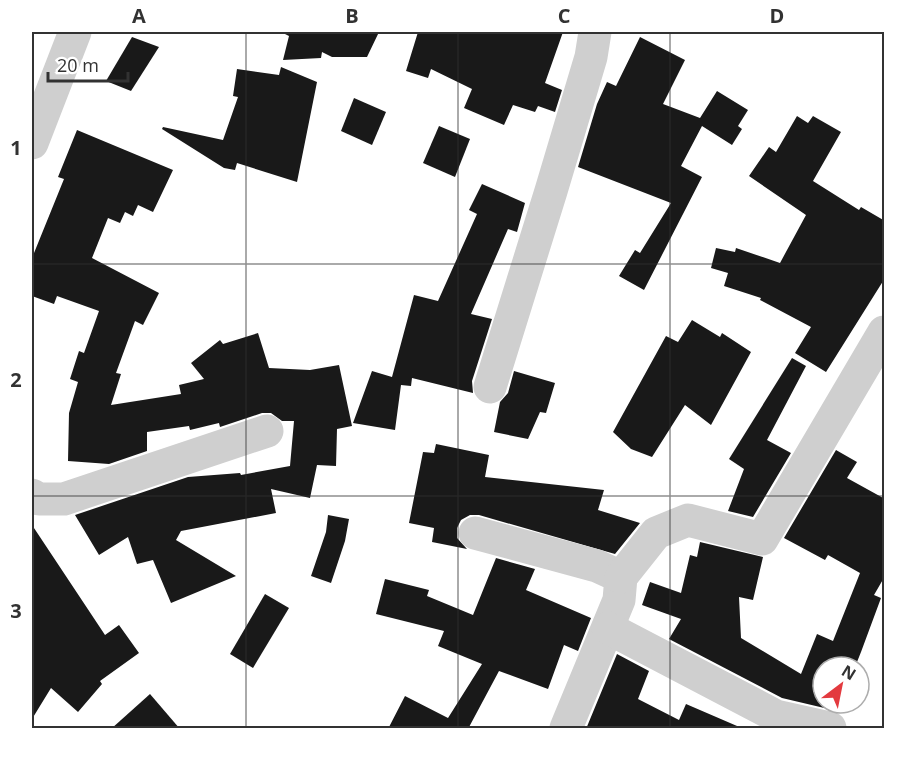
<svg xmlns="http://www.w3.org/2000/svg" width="916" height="760" viewBox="0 0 916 760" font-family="'Open Sans',sans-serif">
<rect width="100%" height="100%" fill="#fff"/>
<!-- building -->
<g fill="#191919">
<path d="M281,32h98l-12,25h-35l-10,-5 -1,6 -38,2 6,-24z"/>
<path d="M418,32h145l-18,51 17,7 -7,22 -17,-6 -3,6 -22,-7 -9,20 -40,-17 8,-19 -41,-20 -3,9 -22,-7z"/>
<path d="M132,37l27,10 -28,44 -25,-10z"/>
<path d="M640,37l45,23 -22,44 37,14 17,-27 31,19 -10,16 4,3 -10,16 -30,-19 -21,40 21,11 -58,113 -25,-14 16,-26 5,3 31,-50 -93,-36 19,-63 10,-22 9,4z"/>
<path d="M281,67l36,15 -20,100 -60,-19 -2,7 -11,-2 -62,-39 1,-2 60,13 15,-43 -5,-1 4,-27 42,6z"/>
<path d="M354,98l32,14 -14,33 -31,-14z"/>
<path d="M797,116l11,7 5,-7 28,16 -28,49 46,29 2,-3 24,14v57l-59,94 -31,-19 16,-26 -51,-27 1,-2 -37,-12 4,-13 -17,-5 5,-20 19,4 1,-4 44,15 26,-48 -57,-39 20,-29 7,5z"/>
<path d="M439,126l31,13 -15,38 -32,-14z"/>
<path d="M77,130l96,40 -20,42 -15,-7 -5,11 -8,-4 -5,11 -12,-5 -16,40 67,35 -16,32 -8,-4 -19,52 5,1 -10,31 70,-11 -2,-9 25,-6 -13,-16 29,-23 3,4 35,-11 11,35 41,2 29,-5 13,61 -15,3 -1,37 -19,-1 -7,33 -39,-9 5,24 -95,18 -5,9 60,36 -65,27 -18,-43 -16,4 -9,-27 -29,18 -24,-40 113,-38 52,-4 1,2 49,-9 4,-45h-12l-11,-8h-9l-42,14 -1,-4 -29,7 -1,-4 -42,6v19l-38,13 -41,-3 1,-48 9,-31 -8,-3 9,-28 5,2 15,-42 -42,-15 -3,8 -22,-8v-38l32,-79 -6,-2z"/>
<path d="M482,184l43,19 -8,29 -9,-3 -37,85 21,5 -20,62 1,12 -61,-15 -1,8 -10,-1 -6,45 -42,-7 19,-52 20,6 22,-82 24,6 39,-87 -8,-4z"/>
<path d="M692,320l28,17 2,-4 29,19 -40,73 -26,-20 -33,52 -21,-8 -18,-17 53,-96 12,6z"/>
<path d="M792,358l14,8 -39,74 24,13 -38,64 -25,-6 16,-42 -15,-10z"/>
<path d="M514,371l41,12 -9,30 -6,-1 -12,27 -34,-7 6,-30 8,-9z"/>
<path d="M436,444l53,11 -4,22 119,13 -6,20 42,13 -25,31 -136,-39h-9l-9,5 -4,8v10l10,11 -35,-7 2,-14 -25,-5 14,-71 11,1z"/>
<path d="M836,450l21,12 -10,16 38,21v77l-11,19 7,3 -20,54 -6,15h-32v36h17l-3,8 -55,-13 -113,-59 12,-20 -39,-14 8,-23 31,11 9,-38 7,2 3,-15 63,15 -10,43 -14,-3 2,41 60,36 16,-40 16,7 27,-68 -32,-18 -3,5 -41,-22z"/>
<path d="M328,515l21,4 -4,22 -14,42 -20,-7 15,-44z"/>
<path d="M32,525l73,110 14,-10 20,28 -39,28 2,3 -24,28 -27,-24 -19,31z"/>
<path d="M496,558l39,11 -9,21 65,28 -13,33 -14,-6 -16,44 -49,-18 -31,58h-80l17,-33 43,22 34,-54 -44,-18 6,-15 -68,-17 9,-35 44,11 -2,6 46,19z"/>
<path d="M265,594l24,14 -36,60 -23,-14z"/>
<path d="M617,654l32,17 -11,28 41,21 7,-16 58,25h-158z"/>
<path d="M150,694l30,35h-69z"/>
</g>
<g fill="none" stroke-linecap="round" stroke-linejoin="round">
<!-- minor -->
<g stroke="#cfcfcf" stroke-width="33">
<path d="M32,143l43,-111"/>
<path d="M490,387l61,-196 40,-134 4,-25"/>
<path d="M32,495l7,4h25l203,-68"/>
<path d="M475,533l122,33 24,11 -2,23 -53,128"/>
<path d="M621,577l35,-44 32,-13 74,19 122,-207"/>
<path d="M608,628l168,88 54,12"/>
</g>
</g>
<!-- grid -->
<path fill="none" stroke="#323232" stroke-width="1.5" stroke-opacity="0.55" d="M246,32v696M458,32v696M670,32v696M32,264h852M32,496h852"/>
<!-- border -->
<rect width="916" height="760" fill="none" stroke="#ffffff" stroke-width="66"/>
<!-- north arrow -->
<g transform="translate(841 685) rotate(32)"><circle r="28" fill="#ffffff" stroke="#adadad" stroke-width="1.5"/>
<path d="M0-4.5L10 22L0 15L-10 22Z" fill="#e33a3f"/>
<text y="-9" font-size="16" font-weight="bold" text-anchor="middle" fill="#323232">N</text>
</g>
<!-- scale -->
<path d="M48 72v9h80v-9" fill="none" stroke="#323232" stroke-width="3"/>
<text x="57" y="72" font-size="18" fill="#323232" stroke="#ffffff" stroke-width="4.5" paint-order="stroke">20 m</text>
<rect x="33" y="33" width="850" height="694" fill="none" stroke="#323232" stroke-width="2"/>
<g font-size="20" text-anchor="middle" font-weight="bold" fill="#323232">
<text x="139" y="23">A</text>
<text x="352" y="23">B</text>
<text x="564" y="23">C</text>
<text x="777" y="23">D</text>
<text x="16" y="155">1</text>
<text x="16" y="387">2</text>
<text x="16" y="618">3</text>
</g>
</svg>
